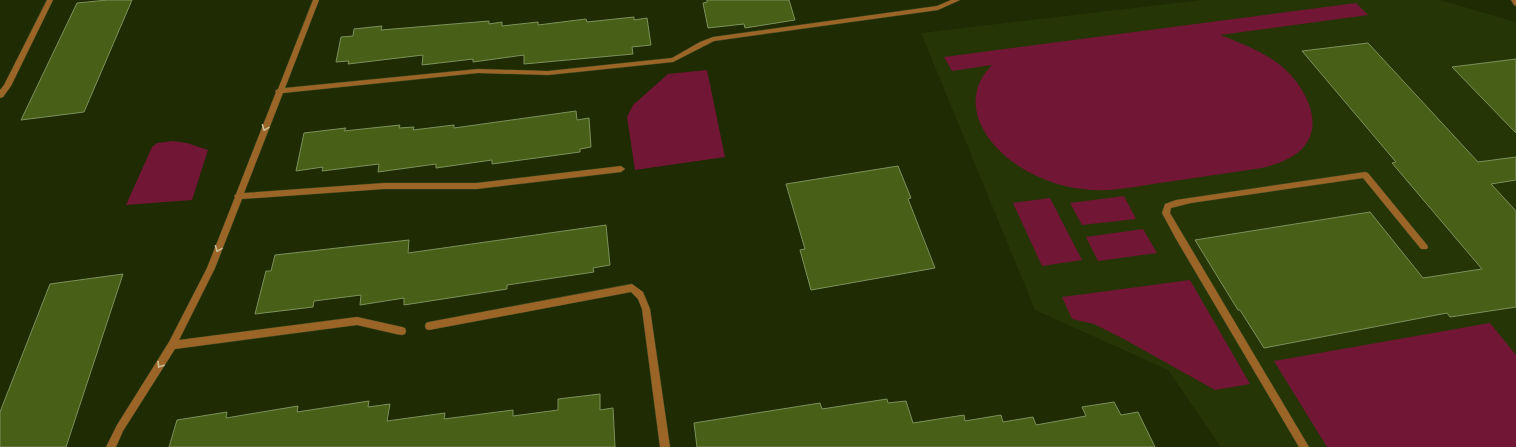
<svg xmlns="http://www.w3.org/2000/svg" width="1516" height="447" viewBox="0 0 1516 447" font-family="Mulish,sans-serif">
<rect width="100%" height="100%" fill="#1e2b03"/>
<!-- built -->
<path fill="#263506" d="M1202,0h238l76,22v425h-295l-53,-77 -133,-60 -114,-277z"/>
<!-- green -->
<g fill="#711635">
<path d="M1356,3l12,12 -148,20c21,8 42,16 60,30 25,20 50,64 16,89 -10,7 -22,11 -34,14 -34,5 -68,10 -102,15 -21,3 -44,8 -66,7 -42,-1 -94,-25 -113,-65 -10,-22 -6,-43 11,-60l-40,6 -8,-14z"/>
<path d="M707,70l18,87 -90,13 -8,-53 6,-12 35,-31z"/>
<path d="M173,141l14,2 21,7 -16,50 -66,5 26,-58 5,-4z"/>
<path d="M1124,196l12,23 -54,6 -12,-22z"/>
<path d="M1050,198l32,62 -40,6 -29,-63z"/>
<path d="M1143,229l14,24 -59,8 -12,-24z"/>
<path d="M1190,280l60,104 -35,6 -93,-52 -28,-14 -22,-5 -10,-22z"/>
<path d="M1490,323l26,32v92h-189l-53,-86z"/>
</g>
<!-- building -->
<g fill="#475f17" stroke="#7c915c">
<path d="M108,0h24l-48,112 -63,8 56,-117z"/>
<path d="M707,0h82l6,20 -50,8 -1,-4 -36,4 -5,-25 4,-1z"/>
<path d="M634,17v3l13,-2 4,27 -19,2 1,7 -109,10v-9l-51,7v-3l-51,6 1,-10 -75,9 1,-3 -13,1 5,-25 12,-1 1,-7 28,-3 -1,4 108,-9v3l13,-2v4l36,-4v3l48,-6 1,3z"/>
<path d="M1368,43l110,119 38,-5v23l-25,4 25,27v96l-66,10 -3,-4 -183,35 -24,-38h-2l-43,-70 175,-28 53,66 59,-9 -90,-106 4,-1 -94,-111z"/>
<path d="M1516,59v74l-64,-66z"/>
<path d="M576,111l1,9 12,-2 2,29 -11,2v3l-88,12v-4l-56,8v-4l-58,8 1,-8 -57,7 1,-4 -27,4 8,-38 42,-5 -2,3 56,-6 -1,3 15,-1 -1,3 41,-5v3z"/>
<path d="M898,166l13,32 -3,1 27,69 -124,22 -11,-40 5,-1 -19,-65z"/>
<path d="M606,225l4,40 -17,3 1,4 -87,13v4l-103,16v-7l-44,7 1,-10 -47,6 -1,6 -58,7 11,-43h5l4,-16 134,-15 -1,13z"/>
<path d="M123,274l-57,173h-66v-35l50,-128z"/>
<path d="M600,394v16l13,-2 2,39h-446l8,-27 50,-8 -1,6 72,-12 -1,6 72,-11 -1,6 22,-3 -3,17 58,-8 -1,6 69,-9v6l45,-6v-11z"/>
<path d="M887,399l1,4 18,-2 7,22 51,-8 1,6 36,-6 2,7 30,-5 3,8 50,-9 -4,-9 32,-5 7,13 17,-3 17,35h-458l-3,-24 126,-20 2,6z"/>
</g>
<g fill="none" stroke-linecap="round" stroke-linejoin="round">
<defs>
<path id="lane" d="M1365,172l3,1 59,72 1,2 -1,2h-6l-58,-71 -172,25 -20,5 -1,5 139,234h-10l-123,-208 -14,-26 3,-9 11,-4z"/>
<g id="street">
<path d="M47,0h6l-42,86 -8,11 -3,1v-8l4,-5z"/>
<path d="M313,0h6l-34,88 193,-19 70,2 124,-13 28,-16 13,-5 224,-31 14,-6h9l-22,10 -224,31 -41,21 -125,13 -70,-2 -195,20 -39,100 140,-10h93l144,-17 4,3 -4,3 -144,17h-93l-142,10 -27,69 -36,72 178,-23 45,10 3,1 1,3 -1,3 -3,1 -6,-1 -39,-9 -182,24 -52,82 -7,16h-10l11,-22 52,-83 38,-74 28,-71 -1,-1 2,-2 40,-102 -1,-1 3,-2z"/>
<path d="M1511,0h5v6l-2,-1z"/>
<path d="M632,284l11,8 7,17 20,138h-10l-18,-138 -4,-10 -7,-7 -202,38 -3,-1 -1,-3 1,-3 3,-1z"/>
</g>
</defs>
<!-- lane casing -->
<use href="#lane" stroke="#3a4720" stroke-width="1"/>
<!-- street casing -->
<use href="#street" stroke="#3a4720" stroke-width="1"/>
<!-- lane -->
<use href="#lane" fill="#9b6528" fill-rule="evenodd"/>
<!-- street -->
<use href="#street" fill="#9b6528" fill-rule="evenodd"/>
</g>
<!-- one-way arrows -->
<defs><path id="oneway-chevron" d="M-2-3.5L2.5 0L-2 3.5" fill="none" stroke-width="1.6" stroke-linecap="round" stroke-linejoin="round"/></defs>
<g stroke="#cbc098">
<use href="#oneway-chevron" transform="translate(265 128) rotate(111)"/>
<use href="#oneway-chevron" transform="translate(218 249) rotate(111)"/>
<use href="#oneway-chevron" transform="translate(160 365) rotate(122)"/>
</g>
</svg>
